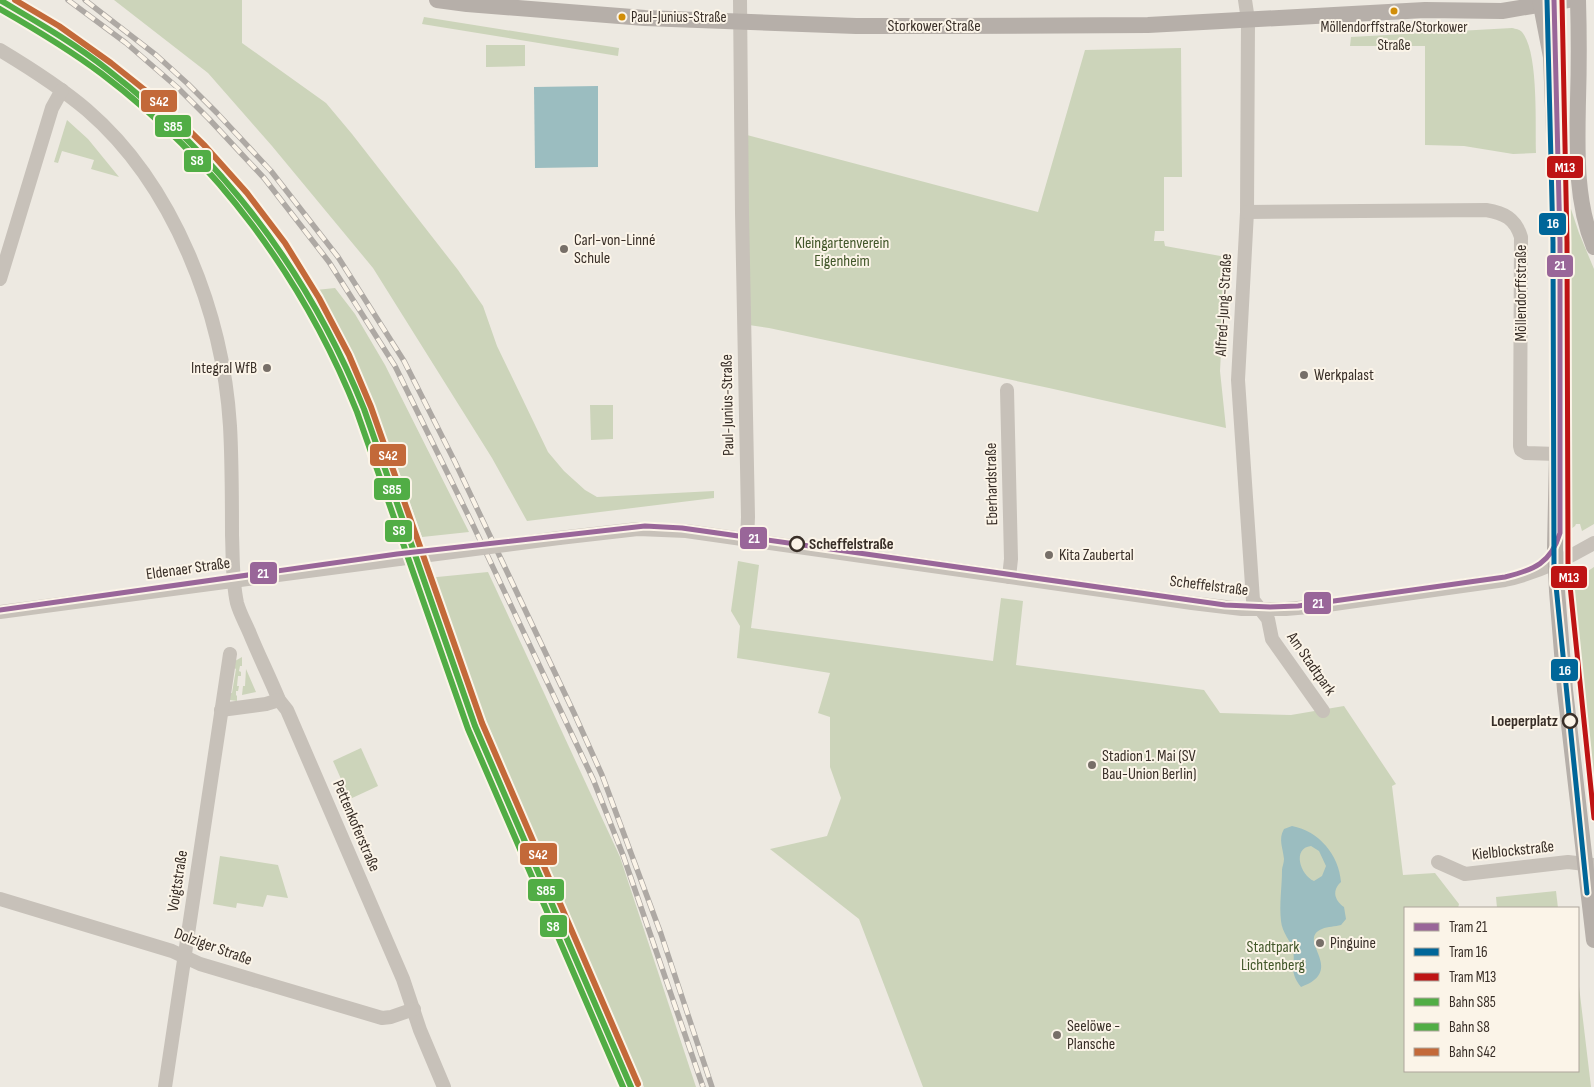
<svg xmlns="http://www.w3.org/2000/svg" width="1594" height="1087" viewBox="0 0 1594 1087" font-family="'Sofia Sans Condensed',sans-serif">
<rect width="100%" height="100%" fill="#ede9e1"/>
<!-- green -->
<g fill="#ccd4ba">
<path d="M114,0h128v43l84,60 26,31 106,136 25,36 14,40 51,106 16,19 21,19 12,7 117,-6v7l-187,23 -35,-63 -119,-190 -101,-122 -64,-73z"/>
<path d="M424,17l195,31 -1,8 -196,-32z"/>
<path d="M1512,28c4,1 7,1 10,4 17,20 13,94 14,121l-23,1 -49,-8 -39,-1v-99h-75l1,-9z"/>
<path d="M486,45h39v21l-39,1z"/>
<path d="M1181,48l1,129h-18v54h-9l-1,10h10l1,5 61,11 -6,114 6,57 -177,-40 -280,-60 -20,-3 -2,-190 291,77 47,-162z"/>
<path d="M67,120l21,19 31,38 -28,-8 3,-9 -32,-9 -4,12 -4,-1z"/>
<path d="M1571,209l8,24 15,36v255l-12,7 -2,-7h-4l-1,2 -11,8v-324z"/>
<path d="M335,288l20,26 30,51 84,167 -47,5 -32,-91 -39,-95 -35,-61z"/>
<path d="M590,405h23v34l-22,1z"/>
<path d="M738,561l21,4 -8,63 242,33 8,-63 22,3 -7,64 188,25 16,23 71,2 53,-9 52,78 -4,2 11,89 32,-2 24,31 -1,4h-53v163h173v-93l13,109h-668l-64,-168 -89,-70 57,-13 14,-38 -11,-31v-50l-12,-4 12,-40 -93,-15 3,-32 -9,-15z"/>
<path d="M1594,567v257l-15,-119 -10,-117 1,-5z"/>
<path d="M488,572l132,285 76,230h-52l-129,-297 -88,-212z"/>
<path d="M242,657v9h-2l-1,5 2,1v4h-3l-1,10h2l-1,5h-2v4l1,1v5l-7,-1v-7h2l4,-24 -2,-1 1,-7z"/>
<path d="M246,669l10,23 -14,3 1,-9h2z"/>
<path d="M361,748l17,38 -28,13 -17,-38z"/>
<path d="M220,856l58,9 10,33 -21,-3 -4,12 -26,-4 -1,5 -23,-4z"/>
<path d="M1556,891l2,17h-61l-1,-11z"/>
</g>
<!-- water -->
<g fill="#9bbdc0" fill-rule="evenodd">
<path d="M598,86v81l-63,1 -1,-81z"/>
<path d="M1292,826c27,5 47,29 49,56 -9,8 -7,18 3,25l2,12 -5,6c-6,2 -13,1 -19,4 -27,11 26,41 -21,58 -13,-17 -5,-21 -8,-37 -2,-9 -11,-17 -12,-29 -2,-17 1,-34 1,-51 0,-3 2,-7 2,-11 -1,-11 -6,-20 0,-30zM1311,846l8,5 7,15 -4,10 -8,5c-14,-6 -22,-33 -3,-35z"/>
</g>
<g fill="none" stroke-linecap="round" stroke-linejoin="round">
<!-- minor -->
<g stroke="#c7c1b9" stroke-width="14">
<path d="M740,0l2,213 6,304 -1,23"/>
<path d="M1245,0l3,20 -1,192 -9,168 15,220 15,19 4,20 51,72"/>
<path d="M0,50c30,18 60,37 87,60 87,75 136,203 143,316 2,36 2,73 2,109 1,23 0,45 5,68 3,11 9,21 13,31 9,22 20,44 29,66l8,10 116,269 17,51 24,57"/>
<path d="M1247,212l239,-2c18,3 29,8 35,27l-1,209 1,4 5,3 31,1"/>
<path d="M0,279l52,-171 10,-18"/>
<path d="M1007,390l4,169 -2,18"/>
<path d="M559,538l79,-9 48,2 506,72 50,6h44l34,-3 185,-26c32,-7 60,-20 89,-37"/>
<path d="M0,612l399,-53"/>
<path d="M221,710l45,-6 13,-4"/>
<path d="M1438,862l27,12 103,-12 26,3"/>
<path d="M0,899l172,52 28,13 182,54 9,-1 23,-8"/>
<path d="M165,1087l65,-433"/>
</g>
<!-- major -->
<g stroke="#b6afa9" stroke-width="16">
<path d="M437,0l30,4 178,14 211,8h87l205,-1 277,-15 77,1 66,-11"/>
<path d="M1540,0l11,57 6,153v244l-2,94 2,43 8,99 29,250"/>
<path d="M1578,0c1,33 1,66 0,100 -1,49 -3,101 16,147"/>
</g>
<defs>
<g id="rail">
<path d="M68,0l58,43 52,45 31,31 55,59 65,84 66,104 78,159 120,254 30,76 80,232"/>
<path d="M85,0l71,55 32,29 29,29 54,58 67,86 66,104 51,101 119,251 28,62 59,159 51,153"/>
</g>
</defs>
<!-- rail casing -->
<use href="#rail" stroke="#aea9a4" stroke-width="5.5"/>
<!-- rail -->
<use href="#rail" stroke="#fbf4e8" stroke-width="4" stroke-dasharray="11" stroke-linecap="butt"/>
<!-- minor-bridge -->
<path stroke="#c7c1b9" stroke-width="14" d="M399,559l160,-21"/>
<defs>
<path id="rail-1" d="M0,0c37,22 74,43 108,70 116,90 201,203 256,339l111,317 156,361"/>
<path id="rail-2" d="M0,9c35,20 70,41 102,65 115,87 202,205 255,338l111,317 155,358"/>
<path id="rail-3" d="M15,0l44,26 52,37 49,39 45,44 42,47 38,50 34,55 30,57 22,52 111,316 156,361"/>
</defs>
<!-- rail-1 casing -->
<use href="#rail-1" stroke="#fbf4e8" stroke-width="10"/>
<!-- rail-2 casing -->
<use href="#rail-2" stroke="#fbf4e8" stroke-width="10"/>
<!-- rail-3 casing -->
<use href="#rail-3" stroke="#fbf4e8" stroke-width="10"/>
<!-- rail-1 -->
<use href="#rail-1" stroke="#51ad45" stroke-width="6"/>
<!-- rail-2 -->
<use href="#rail-2" stroke="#51ad45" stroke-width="6"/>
<!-- rail-3 -->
<use href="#rail-3" stroke="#c36939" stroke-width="6"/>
<defs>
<path id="tram-1" d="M0,610l397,-56 248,-28 37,2 543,77 45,2 28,-1 207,-29c29,-7 46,-14 55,-44v-291l-6,-242"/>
<path id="tram-2" d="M1547,0l6,242 1,324 33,327"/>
<path id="tram-3" d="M1562,0l5,242 1,324 26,252"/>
</defs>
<!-- tram-1 casing -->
<use href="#tram-1" stroke="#fbf4e8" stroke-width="9"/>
<!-- tram-2 casing -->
<use href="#tram-2" stroke="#fbf4e8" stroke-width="9"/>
<!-- tram-3 casing -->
<use href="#tram-3" stroke="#fbf4e8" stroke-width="9"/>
<!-- tram-1 -->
<use href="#tram-1" stroke="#969" stroke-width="5"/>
<!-- tram-2 -->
<use href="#tram-2" stroke="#069" stroke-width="5"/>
<!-- tram-3 -->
<use href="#tram-3" stroke="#be1414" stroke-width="5"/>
</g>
<!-- markers -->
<g fill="#d18e08" stroke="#fbf4e8" stroke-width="2">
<circle cx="1394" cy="11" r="4.5"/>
<circle cx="622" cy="17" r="4.5"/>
</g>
<g fill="#776f68" stroke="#fbf4e8" stroke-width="2">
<circle cx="564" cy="249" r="5"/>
<circle cx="267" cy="368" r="5"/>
<circle cx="1304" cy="375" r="5"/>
<circle cx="1049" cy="555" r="5"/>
<circle cx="1092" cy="765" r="5"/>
<circle cx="1320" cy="943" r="5"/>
<circle cx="1057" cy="1035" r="5"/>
</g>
<g fill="#fbf4e8" stroke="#382e27" stroke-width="2.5">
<circle cx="797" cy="544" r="7"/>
<circle cx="1570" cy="721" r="7"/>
</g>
<g text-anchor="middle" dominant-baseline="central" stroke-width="4" stroke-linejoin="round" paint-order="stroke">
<!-- bus labels -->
<g font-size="15" fill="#382e27" stroke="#fbf4e8" text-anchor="start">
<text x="631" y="17">Paul-Junius-Straße</text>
<text x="1394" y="27" text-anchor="middle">Möllendorffstraße/Storkower<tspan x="1394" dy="18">Straße</tspan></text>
</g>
<!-- street labels -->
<g font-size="16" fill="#382e27" stroke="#fbf4e8">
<text x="934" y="26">Storkower Straße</text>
<text transform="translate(1521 293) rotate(-90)">Möllendorffstraße</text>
<text transform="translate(1224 305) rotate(-87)">Alfred-Jung-Straße</text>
<text transform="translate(728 405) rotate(-91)">Paul-Junius-Straße</text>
<text transform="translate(992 484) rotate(-91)">Eberhardstraße</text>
<text transform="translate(188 569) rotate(-8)">Eldenaer Straße</text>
<text transform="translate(1209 586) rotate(7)">Scheffelstraße</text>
<text transform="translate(1311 664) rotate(55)">Am Stadtpark</text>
<text transform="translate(356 826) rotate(67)">Pettenkoferstraße</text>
<text transform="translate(1513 851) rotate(-6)">Kielblockstraße</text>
<text transform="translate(178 881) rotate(-81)">Voigtstraße</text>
<text transform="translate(213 947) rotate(20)">Dolziger Straße</text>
</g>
<!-- poi labels -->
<g font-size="16" fill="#382e27" stroke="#fbf4e8" text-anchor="start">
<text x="574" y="240">Carl-von-Linné<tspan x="574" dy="18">Schule</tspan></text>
<text x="257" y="368" text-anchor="end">Integral WfB</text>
<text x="1314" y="375">Werkpalast</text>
<text x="1059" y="555">Kita Zaubertal</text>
<text x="1102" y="756">Stadion 1. Mai (SV<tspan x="1102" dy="18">Bau-Union Berlin)</tspan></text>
<text x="1330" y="943">Pinguine</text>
<text x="1067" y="1026">Seelöwe -<tspan x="1067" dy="18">Plansche</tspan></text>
</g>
<!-- park labels -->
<g font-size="16" fill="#42572a" stroke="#fbf4e8">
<text x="842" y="243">Kleingartenverein<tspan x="842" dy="18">Eigenheim</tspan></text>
<text x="1273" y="947">Stadtpark<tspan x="1273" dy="18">Lichtenberg</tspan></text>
</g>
<!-- stop labels -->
<g font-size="16" font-weight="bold" fill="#382e27" stroke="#fbf4e8" text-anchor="start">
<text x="809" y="544">Scheffelstraße</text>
<text x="1558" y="721" text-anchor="end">Loeperplatz</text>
</g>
</g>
<g stroke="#fbf4e8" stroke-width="2">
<rect x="140" y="89" width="38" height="24" rx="5" fill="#c36939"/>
<rect x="154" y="114" width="38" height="24" rx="5" fill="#51ad45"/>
<rect x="183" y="149" width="29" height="24" rx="5" fill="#51ad45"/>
<rect x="1546" y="155" width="38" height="24" rx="5" fill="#be1414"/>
<rect x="1538" y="212" width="29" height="24" rx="5" fill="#069"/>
<rect x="1546" y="254" width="28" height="24" rx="5" fill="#969"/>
<rect x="369" y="443" width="38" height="24" rx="5" fill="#c36939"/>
<rect x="373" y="477" width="38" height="24" rx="5" fill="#51ad45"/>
<rect x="384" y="519" width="29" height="24" rx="5" fill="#51ad45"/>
<rect x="739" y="526" width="29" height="24" rx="5" fill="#969"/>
<rect x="249" y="561" width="29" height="24" rx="5" fill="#969"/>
<rect x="1550" y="565" width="38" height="24" rx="5" fill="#be1414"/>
<rect x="1303" y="591" width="29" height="24" rx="5" fill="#969"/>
<rect x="1550" y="658" width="29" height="24" rx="5" fill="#069"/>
<rect x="519" y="842" width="39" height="24" rx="5" fill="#c36939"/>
<rect x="527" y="878" width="38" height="24" rx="5" fill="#51ad45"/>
<rect x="539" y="914" width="29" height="24" rx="5" fill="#51ad45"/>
</g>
<g font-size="14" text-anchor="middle" font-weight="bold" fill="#fff">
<text x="159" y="106">S42</text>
<text x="173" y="131">S85</text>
<text x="197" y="165">S8</text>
<text x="1565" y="172">M13</text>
<text x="1553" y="228">16</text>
<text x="1560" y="270">21</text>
<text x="388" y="460">S42</text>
<text x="392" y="494">S85</text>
<text x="399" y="535">S8</text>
<text x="754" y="543">21</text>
<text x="263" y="578">21</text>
<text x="1569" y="582">M13</text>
<text x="1318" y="608">21</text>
<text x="1565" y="675">16</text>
<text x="538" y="859">S42</text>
<text x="546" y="895">S85</text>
<text x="553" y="931">S8</text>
</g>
<!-- legend -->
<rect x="1404" y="907" width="175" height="165" fill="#fbf4e8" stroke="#ada59b"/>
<rect x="1414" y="923" width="25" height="8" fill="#996699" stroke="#ada59b"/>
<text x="1449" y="932" font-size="15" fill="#382e27">Tram 21</text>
<rect x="1414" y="948" width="25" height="8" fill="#006699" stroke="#ada59b"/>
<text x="1449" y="957" font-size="15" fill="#382e27">Tram 16</text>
<rect x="1414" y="973" width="25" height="8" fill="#be1414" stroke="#ada59b"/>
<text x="1449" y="982" font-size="15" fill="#382e27">Tram M13</text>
<rect x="1414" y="998" width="25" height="8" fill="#51ad45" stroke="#ada59b"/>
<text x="1449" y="1007" font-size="15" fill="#382e27">Bahn S85</text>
<rect x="1414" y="1023" width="25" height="8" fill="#51ad45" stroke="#ada59b"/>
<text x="1449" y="1032" font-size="15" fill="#382e27">Bahn S8</text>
<rect x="1414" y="1048" width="25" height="8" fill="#c36939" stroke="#ada59b"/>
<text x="1449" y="1057" font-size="15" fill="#382e27">Bahn S42</text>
</svg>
